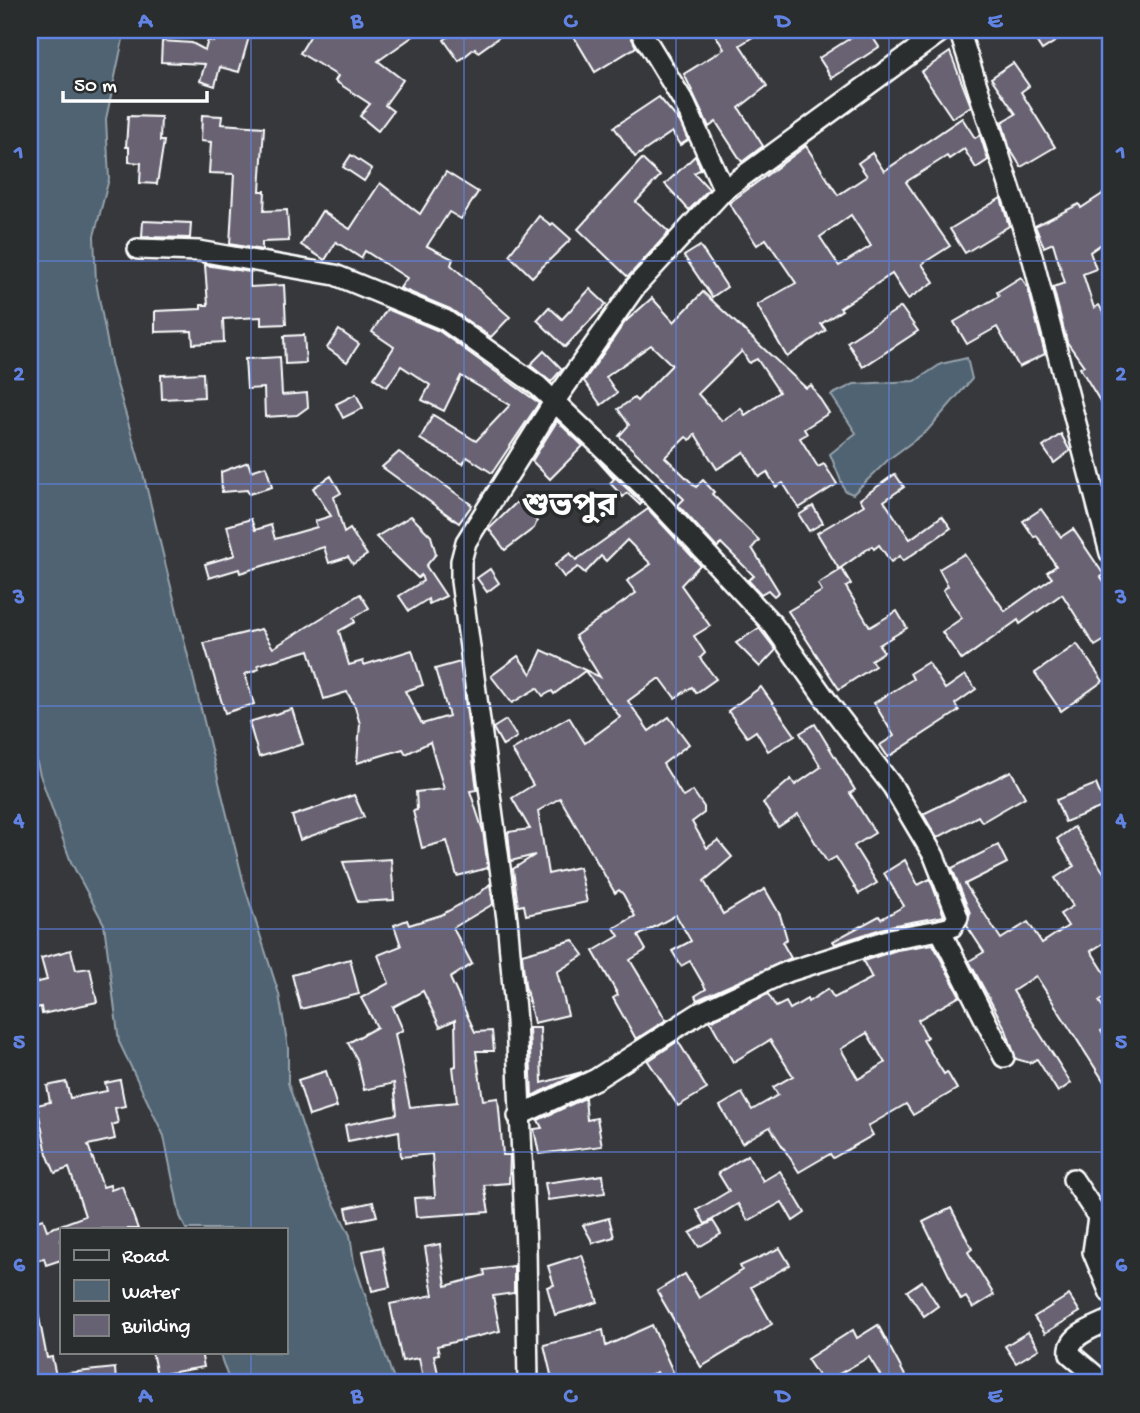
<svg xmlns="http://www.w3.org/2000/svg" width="1140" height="1413" viewBox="0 0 1140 1413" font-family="'Gochi Hand','Noto Sans Bengali',sans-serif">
<rect width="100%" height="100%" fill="#36383c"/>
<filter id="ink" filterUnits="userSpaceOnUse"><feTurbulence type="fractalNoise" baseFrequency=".0143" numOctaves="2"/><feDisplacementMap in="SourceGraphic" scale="14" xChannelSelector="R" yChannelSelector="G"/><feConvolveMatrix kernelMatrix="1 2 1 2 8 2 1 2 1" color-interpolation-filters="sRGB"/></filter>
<g filter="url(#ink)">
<!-- water -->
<g fill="#506473" stroke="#96a2ab" stroke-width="2">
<path d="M30,30h95l-19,89 3,60 -15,57 2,46 16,85 32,110 101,411 34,106 9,54v35l30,89 32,63 4,27 41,121h-165l-11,-31h66v-123h-99l-6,-13 -16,-80 -45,-94 -15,-118 -33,-62 -31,-87 -10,-40z"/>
<path d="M967,358l5,21 -45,52 -38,28 -36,35 -8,-3 -15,-37 26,-21 -25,-38 23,-11 61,-3 26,-17z"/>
</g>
<!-- building -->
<g fill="#676273" stroke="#fff" stroke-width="2" fill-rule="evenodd">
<path d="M217,30h34l-12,42 -19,-5 -5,19 -15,-5 5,-17 -44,-2 1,-21 30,2 13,7 3,-10 6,2z"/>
<path d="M314,30h108l-44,31 25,19 -18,25 8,6 -15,20 -18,-15 10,-12 -35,-23 3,-5 -38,-23z"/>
<path d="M457,30h52l-31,22 -3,-4 -16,13 -15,-21z"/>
<path d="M581,30h47l8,17 -41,25 -22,-37z"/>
<path d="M712,30h52l-24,15 27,41 -28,22 24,38 -21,16 -26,-40 -7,5 -25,-53 40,-25z"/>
<path d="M863,30h5l11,17 -47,31 -13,-20z"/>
<path d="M1029,30h44l-31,20z"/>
<path d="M950,52l21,54 -19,12 -31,-46z"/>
<path d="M1013,63l16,23 -8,6 34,55 -34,20 -11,-18 -8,-27 14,-8 -25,-36z"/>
<path d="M659,97l21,25 8,18 -8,5 -8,-13 -37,25 -21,-30z"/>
<path d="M202,115l20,1 -1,8 43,3 -4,64h5l-1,20 23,-1 2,31 -27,1v8l-32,-6 4,-70 -25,-1 2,-31 -10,-1z"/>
<path d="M128,116l33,1 -1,24h4l-7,43 -17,-1 1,-20 -12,-1v-15h-3z"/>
<path d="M962,118l13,20 5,-3 8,25 -12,8 -12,-19 -15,10 -2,-3 -41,26 44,64 -28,18 12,18 -26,17 -16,-25 -52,34 2,2 -21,14 5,6 -39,27 -30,-52 39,-22 -30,-44 -9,6 -28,-42 77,-57 32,49 29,-19 -9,-13 14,-10 12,18zM851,215l20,31 -32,20 -19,-29z"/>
<path d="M351,155l21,14 -8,12 -21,-14z"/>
<path d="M695,156l6,13 -7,4 15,16 -20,21 -24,-26z"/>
<path d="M642,159l18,17 -24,26 33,30 -41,45 -50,-48z"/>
<path d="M446,172l32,20 -17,27 -12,-7 -22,34 26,13 -2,6 59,52 -19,20 -41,-28 -50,-21 7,-10 -42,-27 -4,7 -25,-16 -11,18 -24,-15 21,-34 28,18 30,-46 40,31z"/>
<path d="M1110,189v49l-20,14 6,17 -13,5 11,34 5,-3 11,18v71l-10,7 -20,-33 4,-2 -17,-24 -14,-55 12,-4 -12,-40 -9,4 -9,-21 44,-22 2,4z"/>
<path d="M1001,198l8,28 -44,27 -15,-24z"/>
<path d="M539,216l12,9 2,-2 18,16 -39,38 -23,-22z"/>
<path d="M143,221l48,2 -1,15 -48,-1z"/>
<path d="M700,246l27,41 -15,10 -28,-41z"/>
<path d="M205,265l45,7v15l34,-2 2,39 -25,1v-8l-38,2 1,23 -31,2 -1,-13 -37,1v-21l46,-2v-4h7z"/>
<path d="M1021,277l7,11 17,66 -26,13 -22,-40 -30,17 -13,-22 45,-26 -2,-4z"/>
<path d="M590,289l16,15 -41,43 -28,-27 12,-13 13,12z"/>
<path d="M703,292l103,96 5,-3 18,28 -25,16 3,5 -7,4 18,29 6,-3 13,20 -38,24 -16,-25 -7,4 -9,-15 -8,5 -15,-25 -27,17 -22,-35 -5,6 -4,-3 -21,20 31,30 7,-7 11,12 -2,2 47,46 -7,8 27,44 -5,4 -6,-6 -7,4 -13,-14 6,-4 -33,-33 -4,5 -39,-43 6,-6 -65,-63 10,-11 -11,-16 16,-11 3,3 35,-36 -21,-20 -45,32 11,16 -16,12 -17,-24 41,-59 27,-24 22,24zM742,351l7,12 8,-4 22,33 -34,23 -4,-7 -19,13 -24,-27z"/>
<path d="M901,307l17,24 -55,36 -16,-25z"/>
<path d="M387,309l52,22 100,72 -47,70 -25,-16 -4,7 -43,-25 13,-24 43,26 34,-36 -49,-29 -17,35 -22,-11 8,-15 -29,-19 -14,21 -13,-9 20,-31 -22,-15z"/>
<path d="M339,330l20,14 -12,18 -20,-14z"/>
<path d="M304,335l2,28 -21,1 -1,-28z"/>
<path d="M544,351l18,18 -11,13 -21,-17z"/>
<path d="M280,357l2,38 25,-2 1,14 -11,8 -32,2 -1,-29 -17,1 -2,-30z"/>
<path d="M203,373l1,24 -42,2 -1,-24z"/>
<path d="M356,394l7,14 -20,10 -7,-14z"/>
<path d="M557,421l26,25 -33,33 -18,-18z"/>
<path d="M1061,434l9,17 -16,12 -11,-16z"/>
<path d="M399,452l73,53 -13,18 -77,-56z"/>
<path d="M596,459l41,39 5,5 -2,2 -13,-12 -4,4 -13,-14 4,-4z"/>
<path d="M248,462l3,9 15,-5 6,21 -23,7 -2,-4 -25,2 -1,-20z"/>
<path d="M895,474l9,13 -20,14 26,38 32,-23 9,12 -48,33 -3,-5 -9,6 -12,-17 -5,4 -2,-3 -33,23 -22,-36 47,-28 -4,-6z"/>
<path d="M331,476l10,17 -7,4 10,36 6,-4 17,26 -14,9 -5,-7 -19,6 -5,-16 -84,26 -1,-4 -30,9 -4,-14 30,-9 -8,-29 24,-7 4,11 16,-5 4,14 42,-12 -2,-6 16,-5 -18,-28z"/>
<path d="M517,502l20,19 -3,7 -29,22 -16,-21z"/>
<path d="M813,506l10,17 -14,8 -10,-16z"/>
<path d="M648,509l52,56 -19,20 29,41 -16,10 11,17 -5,5 16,21 -20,14 -4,-6 -17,11 -14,-19h-3l-30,22 21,30 20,-14 20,27 -26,20 20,33 10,-6 11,16v6l-12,9 15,26 11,-8 14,17 -28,24 19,33 42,-25 15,26 7,24 -5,3 9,16 -94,42 -2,-4 11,-7 -16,-28 -9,5 -9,-15 19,-10 -15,-26 -38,21 8,14 -16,10 36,60 -30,19 -23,-41 5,-3 -25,-44 26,-15 -5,-8 21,-12 -12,-22 -4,-4 -4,3 -55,-95 -22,13 10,63 31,-7 8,35 -61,13 -2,-10 -6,1 -5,-37 22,-14 -24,6 -3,-29 22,-3 -18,-31 21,-13 -21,-35 57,-33 16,26 35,-26 -35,-46 -31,23 -2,-3 -9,5 -6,-8 -25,15 -21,-27 27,-20 13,18 11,-24 58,27 -25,-41 61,-43 -9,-12 24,-17 -24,-24 -21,21 -5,-5 -16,17 -7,-6 -14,10 -9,-12 15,-12 6,7z"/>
<path d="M1041,509l20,28 12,-8 31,46 -3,2 9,13v47l-15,9 -33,-52 -42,30 -2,-4 -56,40 -20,-28 20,-14 -19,-28 5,-4 -9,-17 25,-15 41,57 47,-33 -5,-6 9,-6 -19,-30 -3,1 -11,-16z"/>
<path d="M411,516l20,20 5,18 -10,12 20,30 -17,8 -1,-5 -19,12 -10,-15 24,-15 -2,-6 -3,3 -42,-41z"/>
<path d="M490,569l9,14 -12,9 -10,-14z"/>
<path d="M842,569l9,15 -5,3 24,40 27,-16 10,17 -28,17 5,7 -13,8 4,6 -36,23 -51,-78 34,-20 -4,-7z"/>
<path d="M360,594l9,14 -16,10 2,4 -16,9 10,34 14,-4 1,4 48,-15 11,35 -18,6 17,33 27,-8 -14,-47 25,-7 17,128 -7,1 13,40 5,37 -31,8 -10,-35 -25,7 -9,-37 4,-1 -1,-18 28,-3 -14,-47 -24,12 -3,-5 -46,14 3,-39 -5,-17 -8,-15 -23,7 -15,-49 -51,15 1,4 -14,5 9,30 -29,9 -21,-70 57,-14 12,19z"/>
<path d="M759,628l17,22 -16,17 -24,-24z"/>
<path d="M1077,644l26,37 -42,30 -26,-38z"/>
<path d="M928,662l17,27 20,-14 11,14 -21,15 4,7 -71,46 -8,-12 14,-9 -20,-33 39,-24 -3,-6z"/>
<path d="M761,687l34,48 -27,16 -12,-20 -9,6 -19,-26z"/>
<path d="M292,709l11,35 -44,13 -10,-35z"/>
<path d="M506,720l11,17 -14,9 -10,-18z"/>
<path d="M815,724l40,66 -5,3 25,40 -21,13 23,37 -18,11 -23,-37 -9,5 -29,-48 -20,13 -15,-24 28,-24 4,6 26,-18 -21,-34z"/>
<path d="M1011,771l14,26 -43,25 -4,-6 -41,22 -14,-24z"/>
<path d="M1096,784l9,22 -40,16 -9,-22z"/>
<path d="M354,795l10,22 -64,23 -8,-24z"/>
<path d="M1074,827l36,55v57l-19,12 19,30v12l-11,8 11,17v7l-9,6 9,15v45l-74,-115 -23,15 58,92 -13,9 -21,-33 -7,4 -14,-4 -10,-29 -37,-69 15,-9 -17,-26 3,-13 -18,-45 46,-23 9,18 -42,21 36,55 27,-17 14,21 26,-17 -8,-12 13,-8 -18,-28 19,-12 -17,-27z"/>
<path d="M391,859l3,41 -36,2 -15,-40z"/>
<path d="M905,860l13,25 12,-6 14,37 -54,10 -55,18 -2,-3 46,-25 2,3 23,-13 -20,-33z"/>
<path d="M490,884l3,20 -40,24 19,36 -22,14 25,54 17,-1 2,20h-18l7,49 15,-2 5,57h7l-1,28 -25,2 5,27 -73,5 -2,-19 21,-1 -3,-43 -31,3 -2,-26 -51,10 -3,-16 52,-11 -3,-31 -30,7 -7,-31 -9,-16 29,-16 -16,-29 28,-15 -11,-28 23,-9 -7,-21 13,-5 2,5 32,-10 39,-22zM423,991l17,36 15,-7 1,46 -3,1 4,35 -47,5 -15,-73 8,-4 -10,-23z"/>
<path d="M573,940l11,15 -27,17 11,43 -34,8 -9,-38 -3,-31z"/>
<path d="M933,944l27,52 -42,24 9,17 -4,3 21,34 3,-2 10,17 -44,26 -7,-11 -38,22 5,9 -40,23 -3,-4 -31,18 -29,-45 -28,16 -22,-37 22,-13 10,17 26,-15 -5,-8 20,-11 -23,-36 -37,22 -23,-41 58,-27 8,13 10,-5 4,7 17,-10 1,3 20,-13 6,9 38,-20 -9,-17 34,-11zM867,1033l18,30 -27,16 -17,-30z"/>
<path d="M71,950l5,20 14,-2 7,34 -55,12 -1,-7 -11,2v-25l17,-4 -6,-22z"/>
<path d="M350,959l9,35 -58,15 -9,-34z"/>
<path d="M529,1028h11l2,55 40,-11 -50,24z"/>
<path d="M678,1041l29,48 -29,17 -30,-45z"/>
<path d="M326,1071l11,36 -28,9 -11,-36z"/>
<path d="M120,1080l5,26 -10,2 3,15 -6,2 3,14 -27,6 15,42 7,-2 1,5 11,-4 16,43h-77v31l-15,5 -2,-7 -14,5v-40l13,-4 4,11 38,-14 -16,-48 -14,5 -8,-19 -10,-49 13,-3 -3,-16 19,-4 4,16 37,-7 -2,-8z"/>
<path d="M585,1098l2,22 10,-2 5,28 -63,8 -5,-25 8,-1 -4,-8z"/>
<path d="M748,1155l15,26 17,-10 25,42 -12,8 -11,-19 -34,19 -10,-17 -33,20 -8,-14 32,-19 -11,-18z"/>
<path d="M603,1175l2,18 -57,7 -3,-17z"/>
<path d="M373,1202l4,14 -28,6 -3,-14z"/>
<path d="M951,1208l21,41 -4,3 26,43 -21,13 -7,-11 -5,3 -38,-78z"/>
<path d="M609,1218l5,19 -21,6 -10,-18z"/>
<path d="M713,1221l8,13 -22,13 -9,-14z"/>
<path d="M440,1244l6,42 39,-11 -1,-5 30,-4v27l-21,3 7,35 -63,15 2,8 -5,1 6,28h-16l-5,-25 -17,3 -12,-57 43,-9 -8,-48z"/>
<path d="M382,1247l8,40 -18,4 -9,-40z"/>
<path d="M780,1248l10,17 -39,22 21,37 -71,43 -44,-76 28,-17 14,24 43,-28 -2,-4z"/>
<path d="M582,1255l16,47 -43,13 -8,-28 7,-2 -6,-19z"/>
<path d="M922,1281l16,25 -14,10 -17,-25z"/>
<path d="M1069,1295l11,17 -35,21 -11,-16z"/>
<path d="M37,1307l10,51 5,-1 4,19 -26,5v-73z"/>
<path d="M652,1325l22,49 -13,6 -4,-8 -29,11h-75l-9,-38 59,-15 3,16z"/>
<path d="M878,1325l31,58h-24l-16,-26 -46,26 -16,-24 46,-29 4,8z"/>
<path d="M1028,1332l11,17 -23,14 -11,-17z"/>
<path d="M152,1352h49l3,15 -47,8z"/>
<path d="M115,1368l1,15h-48v-10z"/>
</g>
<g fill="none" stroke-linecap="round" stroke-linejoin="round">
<defs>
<g id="minor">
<path d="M640,30l45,74 39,86"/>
<path d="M959,30l73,226 78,297"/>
<path d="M138,249l61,2 136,24 110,45 93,66 108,103 127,136 56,79 64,83 41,69 24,61 -6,10 -12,3 64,127"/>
<path d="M518,1116l78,-37 105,-67 83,-39 110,-35 46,-8"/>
<path d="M1073,1179l25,38 -5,35 17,41"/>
<path d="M528,1383l-2,-136 -10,-226 -9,-102 -46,-338v-20l5,-19 88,-140 81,-115 89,-97 219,-160"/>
<path d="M1104,1383l-34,-29c-3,-19 26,-27 40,-34"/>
</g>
</defs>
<!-- minor casing -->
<use href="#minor" stroke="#fff" stroke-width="24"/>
<!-- minor -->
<use href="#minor" stroke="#2a2d2e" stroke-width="19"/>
</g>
</g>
<!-- grid -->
<path fill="none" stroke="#6183e4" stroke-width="2" stroke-opacity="0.55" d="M251,30v1199M464,30v1353M676,30v1353M889,30v1353M30,261h1080M30,484h1080M30,706h1080M30,929h1080M30,1152h1080M251,1352v31"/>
<g text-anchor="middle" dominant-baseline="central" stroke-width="7" stroke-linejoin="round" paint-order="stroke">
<!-- district labels -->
<g font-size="33" font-weight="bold" fill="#fff" stroke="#2a2d2e">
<text x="569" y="509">শুভপুর</text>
</g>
</g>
<!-- margin -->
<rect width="1140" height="1413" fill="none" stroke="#2a2d2e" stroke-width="77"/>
<!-- legend -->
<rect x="60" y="1228" width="228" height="126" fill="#2a2d2e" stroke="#7f8182" stroke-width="2"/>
<rect x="74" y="1250" width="35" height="10" fill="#2a2d2e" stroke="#7f8182" stroke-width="2"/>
<text x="122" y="1262" font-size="21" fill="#ffffff">Road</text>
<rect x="74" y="1280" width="35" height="21" fill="#506473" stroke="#7f8182" stroke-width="2"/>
<text x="122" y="1298" font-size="21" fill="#ffffff">Water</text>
<rect x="74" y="1315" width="35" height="21" fill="#676273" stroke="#7f8182" stroke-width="2"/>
<text x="122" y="1332" font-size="21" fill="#ffffff">Building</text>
<!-- scale -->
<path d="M63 91v10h144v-10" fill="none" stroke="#ffffff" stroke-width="3.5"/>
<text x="74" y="91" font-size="21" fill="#ffffff" stroke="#2a2d2e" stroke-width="5" paint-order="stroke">50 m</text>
<rect x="38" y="38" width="1064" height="1336" fill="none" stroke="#6183e4" stroke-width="2.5"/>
<g font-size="23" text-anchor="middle" font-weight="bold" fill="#6183e4">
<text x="145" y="27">A</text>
<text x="357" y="27">B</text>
<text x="570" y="27">C</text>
<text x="783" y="27">D</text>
<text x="995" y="27">E</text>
<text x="19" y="158">1</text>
<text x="1121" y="158">1</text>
<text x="19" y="380">2</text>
<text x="1121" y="380">2</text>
<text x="19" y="603">3</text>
<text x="1121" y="603">3</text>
<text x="19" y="826">4</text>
<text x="1121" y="826">4</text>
<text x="19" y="1048">5</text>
<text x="1121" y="1048">5</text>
<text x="19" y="1271">6</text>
<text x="1121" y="1271">6</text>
<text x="145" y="1402">A</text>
<text x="357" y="1402">B</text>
<text x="570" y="1402">C</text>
<text x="783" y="1402">D</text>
<text x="995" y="1402">E</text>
</g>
</svg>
